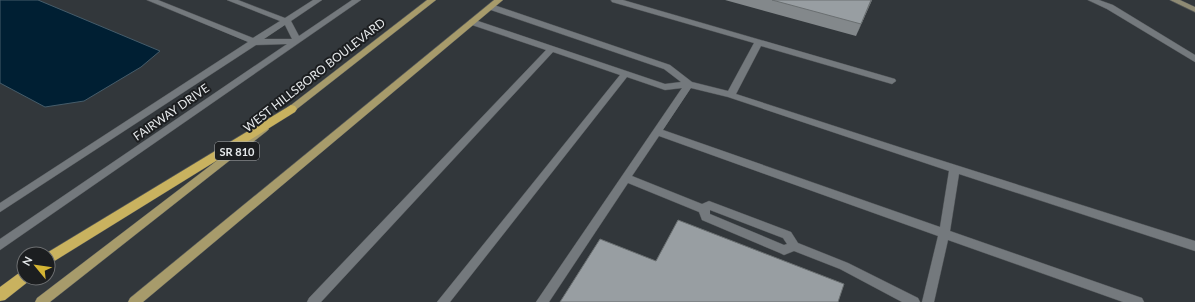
<svg xmlns="http://www.w3.org/2000/svg" width="1195" height="302" viewBox="0 0 1195 302" font-family="Lato,sans-serif">
<rect width="100%" height="100%" fill="#32373b"/>
<!-- water -->
<path fill="#001f33" stroke="#455c6a" d="M0,0h38l122,51 -19,16 -57,34 -39,6 -45,-24z"/>
<g fill="none" stroke-linecap="round" stroke-linejoin="round">
<defs>
<g id="lane">
<path d="M611,0h12l272,79 1,2 -4,3 -131,-38 -25,48 166,54 293,93v10l-236,-77 -9,57 192,67 2,4h-21l-175,-62 -14,62h-12l16,-66 -279,-100 -27,40 70,28 7,-3 82,31 7,11 50,20 70,35 2,4h-18l-62,-33 -46,-18 -10,4 -4,-2 -78,-33 -3,-8 -71,-29 -79,119h-13l146,-214 -17,2 -38,-13 -177,225h-13l183,-227 -67,-23 -232,250h-14l2,-4 237,-248 -77,-26v-4h6l190,64 16,-2 -17,-13 -176,-60v-4h6l176,60 22,17 36,9 26,-48 -142,-41zM691,88l37,9 221,74 -9,56 -277,-97zM710,210l73,28 4,6 -3,1 -74,-31z"/>
<path d="M1088,0h11l14,5 82,50v7l-88,-53z"/>
</g>
<path id="street" d="M147,0h11l95,38 27,-17 -53,-21h11l47,18 28,-18h9l-31,21 8,15 53,-36h9l-361,250v-11l287,-195 -31,1 -256,167v-9l248,-161zM285,25l7,14h-28z"/>
<path id="secondary" d="M1170,0h10l15,7v5z"/>
<g id="primary">
<path d="M427,0h9l-148,116h-6l-2,-2 2,-2z"/>
<path d="M494,0h9l-360,302h-15l2,-4z"/>
<path d="M264,126l3,1 2,2 -2,2 -217,171h-15l2,-4 224,-171z"/>
</g>
<g id="highway">
<path d="M291,105l4,1 2,3 -2,3 -247,153v-11h-3z"/>
<path d="M24,271v7h7l-2,3 -24,19 -5,1v-14l19,-14z"/>
</g>
</defs>
<!-- lane casing -->
<use href="#lane" stroke="#4f5356" stroke-width="1"/>
<!-- street casing -->
<use href="#street" stroke="#4f5356" stroke-width="1"/>
<!-- secondary casing -->
<use href="#secondary" stroke="#4f5356" stroke-width="1"/>
<!-- primary casing -->
<use href="#primary" stroke="#4f5356" stroke-width="1"/>
<!-- highway casing -->
<use href="#highway" stroke="#4f5356" stroke-width="1"/>
<!-- lane -->
<use href="#lane" fill="#74797d" fill-rule="evenodd"/>
<!-- street -->
<use href="#street" fill="#74797d" fill-rule="evenodd"/>
<!-- secondary -->
<use href="#secondary" fill="#8e8a74" fill-rule="evenodd"/>
<!-- primary -->
<use href="#primary" fill="#a79b6b" fill-rule="evenodd"/>
<!-- highway -->
<use href="#highway" fill="#c9b25f" fill-rule="evenodd"/>
</g>
<!-- wall -->
<path fill="#83888b" d="M725,0h147l-16,36z"/>
<!-- shaded-wall -->
<path fill="#6a6f71" d="M871,0h1l-16,36z"/>
<!-- building -->
<g fill="#989ea2" stroke="#6a6f71">
<path d="M772,0h99l-10,24z"/>
<path d="M678,220l166,64 -6,18h-278l40,-63 56,22z"/>
</g>
<g text-anchor="middle" dominant-baseline="central" stroke-width="4" stroke-linejoin="round" paint-order="stroke">
<!-- shield labels -->
<rect fill="#1c1e20" stroke="#a9acae" stroke-width="1" x="215" y="142" width="44" height="18" rx="3"/>
<g font-size="11" font-weight="bold" fill="#e6e9eb">
<text x="237" y="151">SR 810</text>
</g>
<!-- street labels -->
<g font-size="12" fill="#e6e9eb" stroke="#1c1e20">
<text transform="translate(314 75) rotate(-38)">WEST HILLSBORO BOULEVARD</text>
<text transform="translate(171 112) rotate(-35)">FAIRWAY DRIVE</text>
</g>
</g>
<!-- north arrow -->
<g transform="translate(36 266) rotate(299)"><circle r="19" fill="#1c1e20" stroke="#6d6f71"/>
<path d="M0-3L7 15L0 10L-7 15Z" fill="#d5b534"/>
<text y="-6" font-size="11" font-weight="bold" text-anchor="middle" fill="#e6e9eb">N</text>
</g>
</svg>
